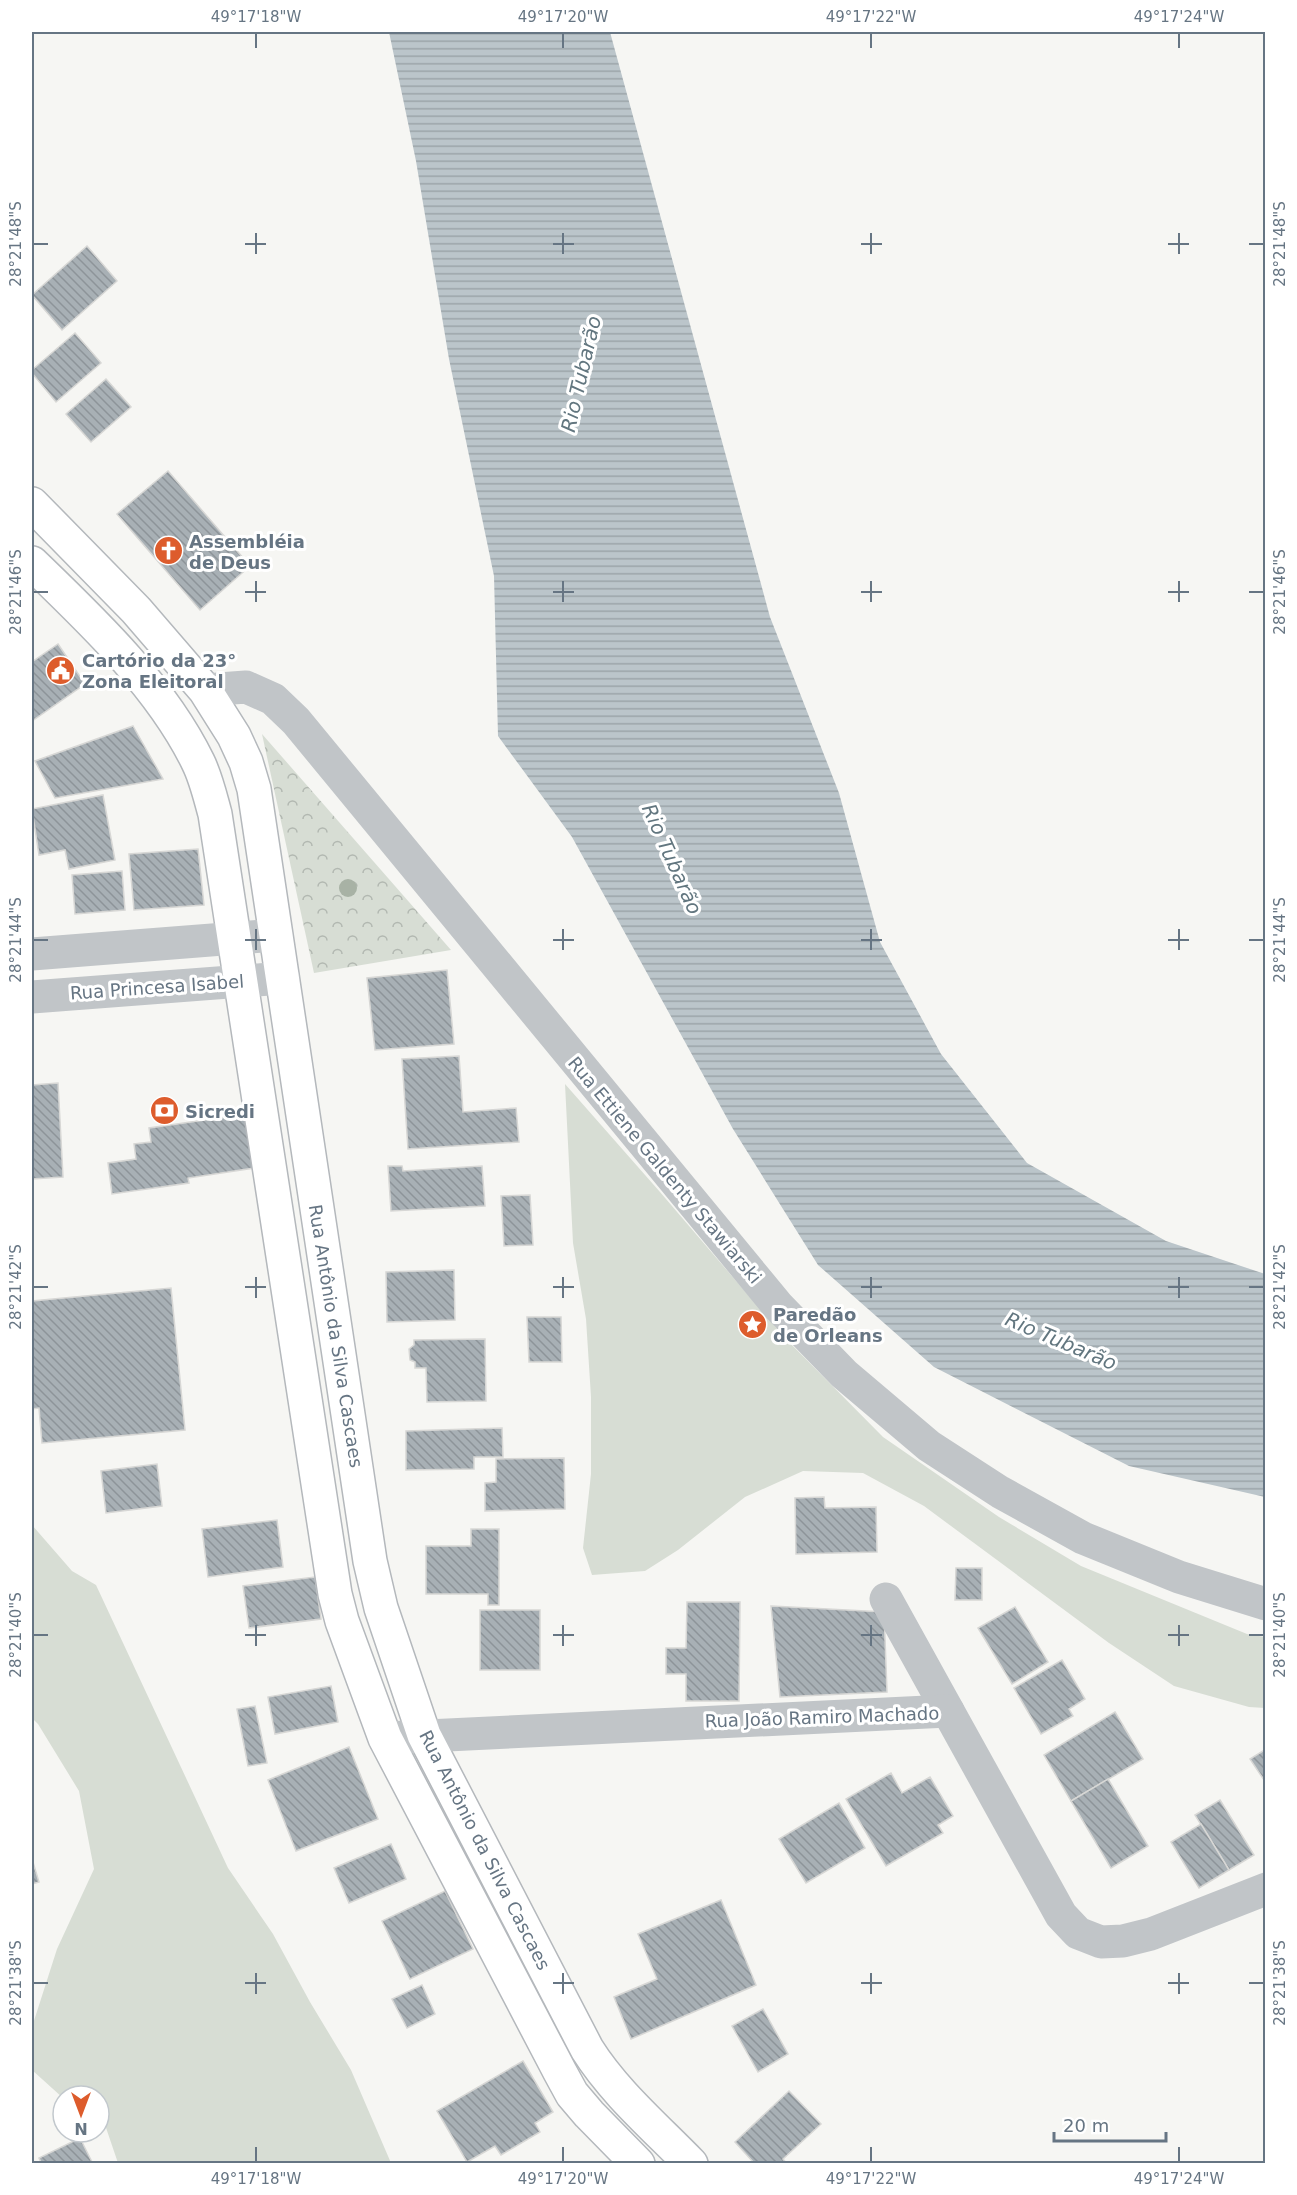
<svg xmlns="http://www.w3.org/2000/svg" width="1297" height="2195" viewBox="0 0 1297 2195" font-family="'DejaVu Sans',sans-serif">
<defs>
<pattern id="park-crowns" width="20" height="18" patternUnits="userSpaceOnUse" patternTransform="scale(1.5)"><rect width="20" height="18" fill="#d7ddd4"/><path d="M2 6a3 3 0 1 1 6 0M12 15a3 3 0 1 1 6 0" fill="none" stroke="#b2b8b1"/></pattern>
<pattern id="water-rules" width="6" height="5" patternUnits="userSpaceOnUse" patternTransform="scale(1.5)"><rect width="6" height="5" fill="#bbc5ca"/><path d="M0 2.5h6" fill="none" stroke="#9ca5a9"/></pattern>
<pattern id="building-back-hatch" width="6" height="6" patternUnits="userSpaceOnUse" patternTransform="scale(1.5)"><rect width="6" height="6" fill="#a8b0b5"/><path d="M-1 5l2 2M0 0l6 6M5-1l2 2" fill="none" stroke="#8d9499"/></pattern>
</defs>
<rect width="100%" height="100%" fill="#f6f6f3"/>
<!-- grass -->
<g fill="#d7ddd4">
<path d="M565,1084l95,108 124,145 99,100 116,80 82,49 166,68 18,3v71l-16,-1 -75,-21 -65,-43 -185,-137 -61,-33 -60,-2 -58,26 -67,53 -33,21 -53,4 -9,-27 8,-74v-77l-5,-78 -13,-76z"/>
<path d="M32,1525l40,46 24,14 132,283 45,66 37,68 41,68 40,93h-273l-16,-47 -3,-2v-18h-36v2l-31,-28v-43l25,-78 37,-80 -15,-78 -41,-67 -6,-6z"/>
</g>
<!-- park -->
<path fill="url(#park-crowns)" d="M262,734l189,216 -137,23z"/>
<!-- water -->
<path fill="url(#water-rules)" d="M389,32h221l160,585 69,176 41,149 61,112 86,109 139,78 99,33v223l-136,-31 -195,-99 -116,-102 -85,-136 -161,-292 -74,-101 -4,-160 -45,-217 -33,-198z"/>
<!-- building -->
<g fill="url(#building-back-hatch)" stroke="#d7d7d5" stroke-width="1.5">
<path d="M87,246l30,35 -55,49 -30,-35z"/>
<path d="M75,333l26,30 -45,39 -24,-29v-3z"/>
<path d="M106,379l25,28 -40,35 -25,-28z"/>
<path d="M168,471l82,95 -50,44 -83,-96z"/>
<path d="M58,644l27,40 -53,37v-59z"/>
<path d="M133,726l30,53 -108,19 -20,-37z"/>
<path d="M103,795l12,65 -46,9 -4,-19 -26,5 -7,-46z"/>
<path d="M198,849l6,56 -70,5 -5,-56z"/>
<path d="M122,871l3,39 -50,4 -3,-39z"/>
<path d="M447,970l7,74 -79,6 -8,-72z"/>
<path d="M459,1056l4,56 53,-4 3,34 -111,7 -6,-90z"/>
<path d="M58,1083l5,94 -31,2v-94z"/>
<path d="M247,1114l7,54 -66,10 1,5 -77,11 -4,-31 28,-4 -2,-15 17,-2 -2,-14z"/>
<path d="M388,1166h14l1,5 79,-5 3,40 -94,5z"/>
<path d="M530,1195l3,50 -29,1 -3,-50z"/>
<path d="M454,1270l1,50 -68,2 -1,-50z"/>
<path d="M171,1288l14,142 -143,13 -3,-35 -7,1v-108z"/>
<path d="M527,1317h34l1,45h-33z"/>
<path d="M485,1339l1,62 -59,1 -1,-34h-11v-6l-5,-2 -1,-11 5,-4v-5z"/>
<path d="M502,1428l1,29h-29v12l-68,1v-39z"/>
<path d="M564,1458l1,51 -80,2v-28l11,-1v-23z"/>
<path d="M157,1464l5,42 -56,7 -5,-42z"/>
<path d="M824,1497l1,11 51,-1 1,45 -81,2 -1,-56z"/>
<path d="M277,1520l6,47 -75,10 -6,-48z"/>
<path d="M471,1529h28v76h-11v-11h-62v-48h45z"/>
<path d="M956,1568h26v32h-27z"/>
<path d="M315,1577l6,42 -72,9 -6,-42z"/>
<path d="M687,1602h53l-1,99h-53v-27h-20v-26h20z"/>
<path d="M771,1606l113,6 3,80 -107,5z"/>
<path d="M1015,1607l33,55 -36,22 -34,-56z"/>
<rect x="480" y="1610" width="60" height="60"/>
<path d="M1062,1660l23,39 -16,10 4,7 -32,18 -27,-46z"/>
<path d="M331,1686l7,36 -63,12 -7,-37z"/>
<path d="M255,1706l12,57 -19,3 -11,-57z"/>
<path d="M1115,1712l28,47 -72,42 -27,-46z"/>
<path d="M349,1747l29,72 -82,32 -28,-71z"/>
<path d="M1266,1749v34l-16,-24z"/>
<path d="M891,1773l11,20 28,-16 23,39 -15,9 5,8 -57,33 -40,-67z"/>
<path d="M1108,1779l40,67 -37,22 -40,-67z"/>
<path d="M1220,1800l34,55 -25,15 -34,-55z"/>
<path d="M839,1803l26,45 -59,35 -27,-44z"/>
<path d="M1201,1824l28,46 -30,18 -28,-46z"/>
<path d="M391,1844l15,35 -57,24 -15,-35z"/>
<path d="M32,1859l7,23 -7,2z"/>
<path d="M445,1891l28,58 -63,30 -28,-58z"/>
<path d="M721,1900l35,85 -125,54 -17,-42 43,-18 -19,-45z"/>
<path d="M422,1985l13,29 -28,14 -15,-29z"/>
<path d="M763,2009l25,45 -30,18 -26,-46z"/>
<path d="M523,2061l30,51 -18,11 5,9 -39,23 -6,-9 -28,16 -30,-51z"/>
<path d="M789,2091l32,33 -38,35 4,5h-32l-20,-22z"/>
<path d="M80,2138l13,26h-51l-3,-6z"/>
</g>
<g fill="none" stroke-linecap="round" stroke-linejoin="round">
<defs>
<g id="major">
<path d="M32,504l104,106 69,80 29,46 12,26 8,27 116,772 11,47 43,127 163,314c27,43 68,78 104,115"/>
<path d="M32,563c60,58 129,123 166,199 8,16 12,34 17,52l120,780 7,27 43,117 175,334 12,22 17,20 49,50"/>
</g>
</defs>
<!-- major casing -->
<use href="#major" stroke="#b4b8bc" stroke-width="36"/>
<!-- minor -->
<g stroke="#c1c5c8" stroke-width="33">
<path d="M205,690l41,-3 27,12 23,22 482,585 66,68 85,72 71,46 83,46 96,39 87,27"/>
<path d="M32,954l244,-19"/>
<path d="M32,997l251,-19"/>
<path d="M886,1599l62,112"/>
<path d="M385,1738l563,-27 113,204 17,18 23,9 22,-1 28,-7 115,-45"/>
</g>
<!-- major -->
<use href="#major" stroke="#fff" stroke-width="33"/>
</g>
<!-- trees -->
<circle fill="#a8b2a5" cx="348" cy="888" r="9"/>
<!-- ticks -->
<path fill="none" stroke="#667583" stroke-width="2" d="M256,33v15M563,33v15M871,33v15M1179,33v15M256,233v21M563,233v21M871,233v21M1179,233v21M33,244h15M245,244h21M553,244h21M861,244h21M1168,244h21M1249,244h15M256,581v21M563,581v21M871,581v21M1179,581v21M33,592h15M245,592h21M553,592h21M861,592h21M1168,592h21M1249,592h15M256,929v21M563,929v21M871,929v21M1179,929v21M33,940h15M245,940h21M553,940h21M861,940h21M1168,940h21M1249,940h15M256,1277v21M563,1277v21M871,1277v21M1179,1277v21M33,1287h15M245,1287h21M553,1287h21M861,1287h21M1168,1287h21M1249,1287h15M256,1625v21M563,1625v21M871,1625v21M1179,1625v21M33,1635h15M245,1635h21M553,1635h21M861,1635h21M1168,1635h21M1249,1635h15M256,1973v21M563,1973v21M871,1973v21M1179,1973v21M33,1983h15M245,1983h21M553,1983h21M861,1983h21M1168,1983h21M1249,1983h15M256,2147v15M563,2147v15M871,2147v15M1179,2147v15"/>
<!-- icons -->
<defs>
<symbol id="church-disc" viewBox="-11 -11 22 22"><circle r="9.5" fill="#dd5c2c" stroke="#fff"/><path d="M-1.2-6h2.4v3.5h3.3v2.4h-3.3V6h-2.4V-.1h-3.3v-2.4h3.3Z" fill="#fff"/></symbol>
<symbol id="civic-disc" viewBox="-11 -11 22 22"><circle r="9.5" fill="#dd5c2c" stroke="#fff"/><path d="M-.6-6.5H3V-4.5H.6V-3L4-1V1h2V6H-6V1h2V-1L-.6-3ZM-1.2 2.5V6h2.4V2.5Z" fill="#fff"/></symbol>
<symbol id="bank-disc" viewBox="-11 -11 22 22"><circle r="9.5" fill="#dd5c2c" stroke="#fff"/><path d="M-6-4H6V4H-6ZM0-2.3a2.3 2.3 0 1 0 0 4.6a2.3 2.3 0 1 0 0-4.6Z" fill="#fff"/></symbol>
<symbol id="sight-disc" viewBox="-11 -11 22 22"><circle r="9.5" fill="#dd5c2c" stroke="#fff"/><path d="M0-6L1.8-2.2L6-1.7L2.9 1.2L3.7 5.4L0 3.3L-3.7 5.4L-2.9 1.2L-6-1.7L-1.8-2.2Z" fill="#fff"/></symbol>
</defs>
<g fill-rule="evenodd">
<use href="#church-disc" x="152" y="534" width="33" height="33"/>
<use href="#civic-disc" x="44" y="654" width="33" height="33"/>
<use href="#bank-disc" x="148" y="1094" width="33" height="33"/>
<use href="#sight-disc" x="736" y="1308" width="33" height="33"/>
</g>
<g text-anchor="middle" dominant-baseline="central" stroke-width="6" stroke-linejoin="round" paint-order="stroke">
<!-- poi labels -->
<g font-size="18" font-weight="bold" fill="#667583" stroke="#fff" text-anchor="start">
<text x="189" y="541">Assembléia<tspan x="189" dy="21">de Deus</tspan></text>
<text x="82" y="660">Cartório da 23°<tspan x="82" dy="21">Zona Eleitoral</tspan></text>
<text x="185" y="1111">Sicredi</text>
<text x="773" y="1314">Paredão<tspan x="773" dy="21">de Orleans</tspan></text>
</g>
<!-- street labels -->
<g font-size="18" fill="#667583" stroke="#fff">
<text transform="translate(157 987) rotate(-4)">Rua Princesa Isabel</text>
<text transform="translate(665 1170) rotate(50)">Rua Ettiene Galdenty Stawiarski</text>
<text transform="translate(336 1336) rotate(81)">Rua Antônio da Silva Cascaes</text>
<text transform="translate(822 1717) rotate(-2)">Rua João Ramiro Machado</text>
<text transform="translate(485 1850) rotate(63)">Rua Antônio da Silva Cascaes</text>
</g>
<!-- water labels -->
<g font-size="20" font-style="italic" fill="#62767f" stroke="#fff">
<text transform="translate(581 374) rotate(-77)">Rio Tubarão</text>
<text transform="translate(672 859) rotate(66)">Rio Tubarão</text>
<text transform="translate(1061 1341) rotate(23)">Rio Tubarão</text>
</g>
</g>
<!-- border -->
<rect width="1297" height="2195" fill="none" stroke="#ffffff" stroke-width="66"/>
<!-- north arrow -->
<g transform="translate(81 2114) rotate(180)"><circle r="28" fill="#ffffff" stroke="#c2c8cd" stroke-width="1.5"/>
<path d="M0-4.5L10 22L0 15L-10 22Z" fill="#dd5c2c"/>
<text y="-9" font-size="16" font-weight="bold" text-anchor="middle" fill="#667583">N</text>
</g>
<!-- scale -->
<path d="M1054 2132v9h112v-9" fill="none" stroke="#667583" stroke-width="3"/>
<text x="1063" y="2132" font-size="18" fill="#667583" stroke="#ffffff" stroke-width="4.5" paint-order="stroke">20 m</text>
<rect x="33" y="33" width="1231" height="2129" fill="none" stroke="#667583" stroke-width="2"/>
<g font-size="15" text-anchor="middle" fill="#667583">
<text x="256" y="22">49°17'18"W</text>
<text x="563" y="22">49°17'20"W</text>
<text x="871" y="22">49°17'22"W</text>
<text x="1179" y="22">49°17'24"W</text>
<text transform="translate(1280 244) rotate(-90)" y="5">28°21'48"S</text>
<text transform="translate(16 244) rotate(-90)" y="5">28°21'48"S</text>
<text transform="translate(1280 592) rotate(-90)" y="5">28°21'46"S</text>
<text transform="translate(16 592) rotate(-90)" y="5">28°21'46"S</text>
<text transform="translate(16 940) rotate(-90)" y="5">28°21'44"S</text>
<text transform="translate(1280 940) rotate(-90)" y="5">28°21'44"S</text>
<text transform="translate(16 1287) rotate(-90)" y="5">28°21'42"S</text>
<text transform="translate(1280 1287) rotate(-90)" y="5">28°21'42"S</text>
<text transform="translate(1280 1635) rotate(-90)" y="5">28°21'40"S</text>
<text transform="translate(16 1635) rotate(-90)" y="5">28°21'40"S</text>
<text transform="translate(1280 1983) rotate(-90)" y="5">28°21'38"S</text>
<text transform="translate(16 1983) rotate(-90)" y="5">28°21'38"S</text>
<text x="256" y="2184">49°17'18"W</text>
<text x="563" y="2184">49°17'20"W</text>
<text x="871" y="2184">49°17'22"W</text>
<text x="1179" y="2184">49°17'24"W</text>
</g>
</svg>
